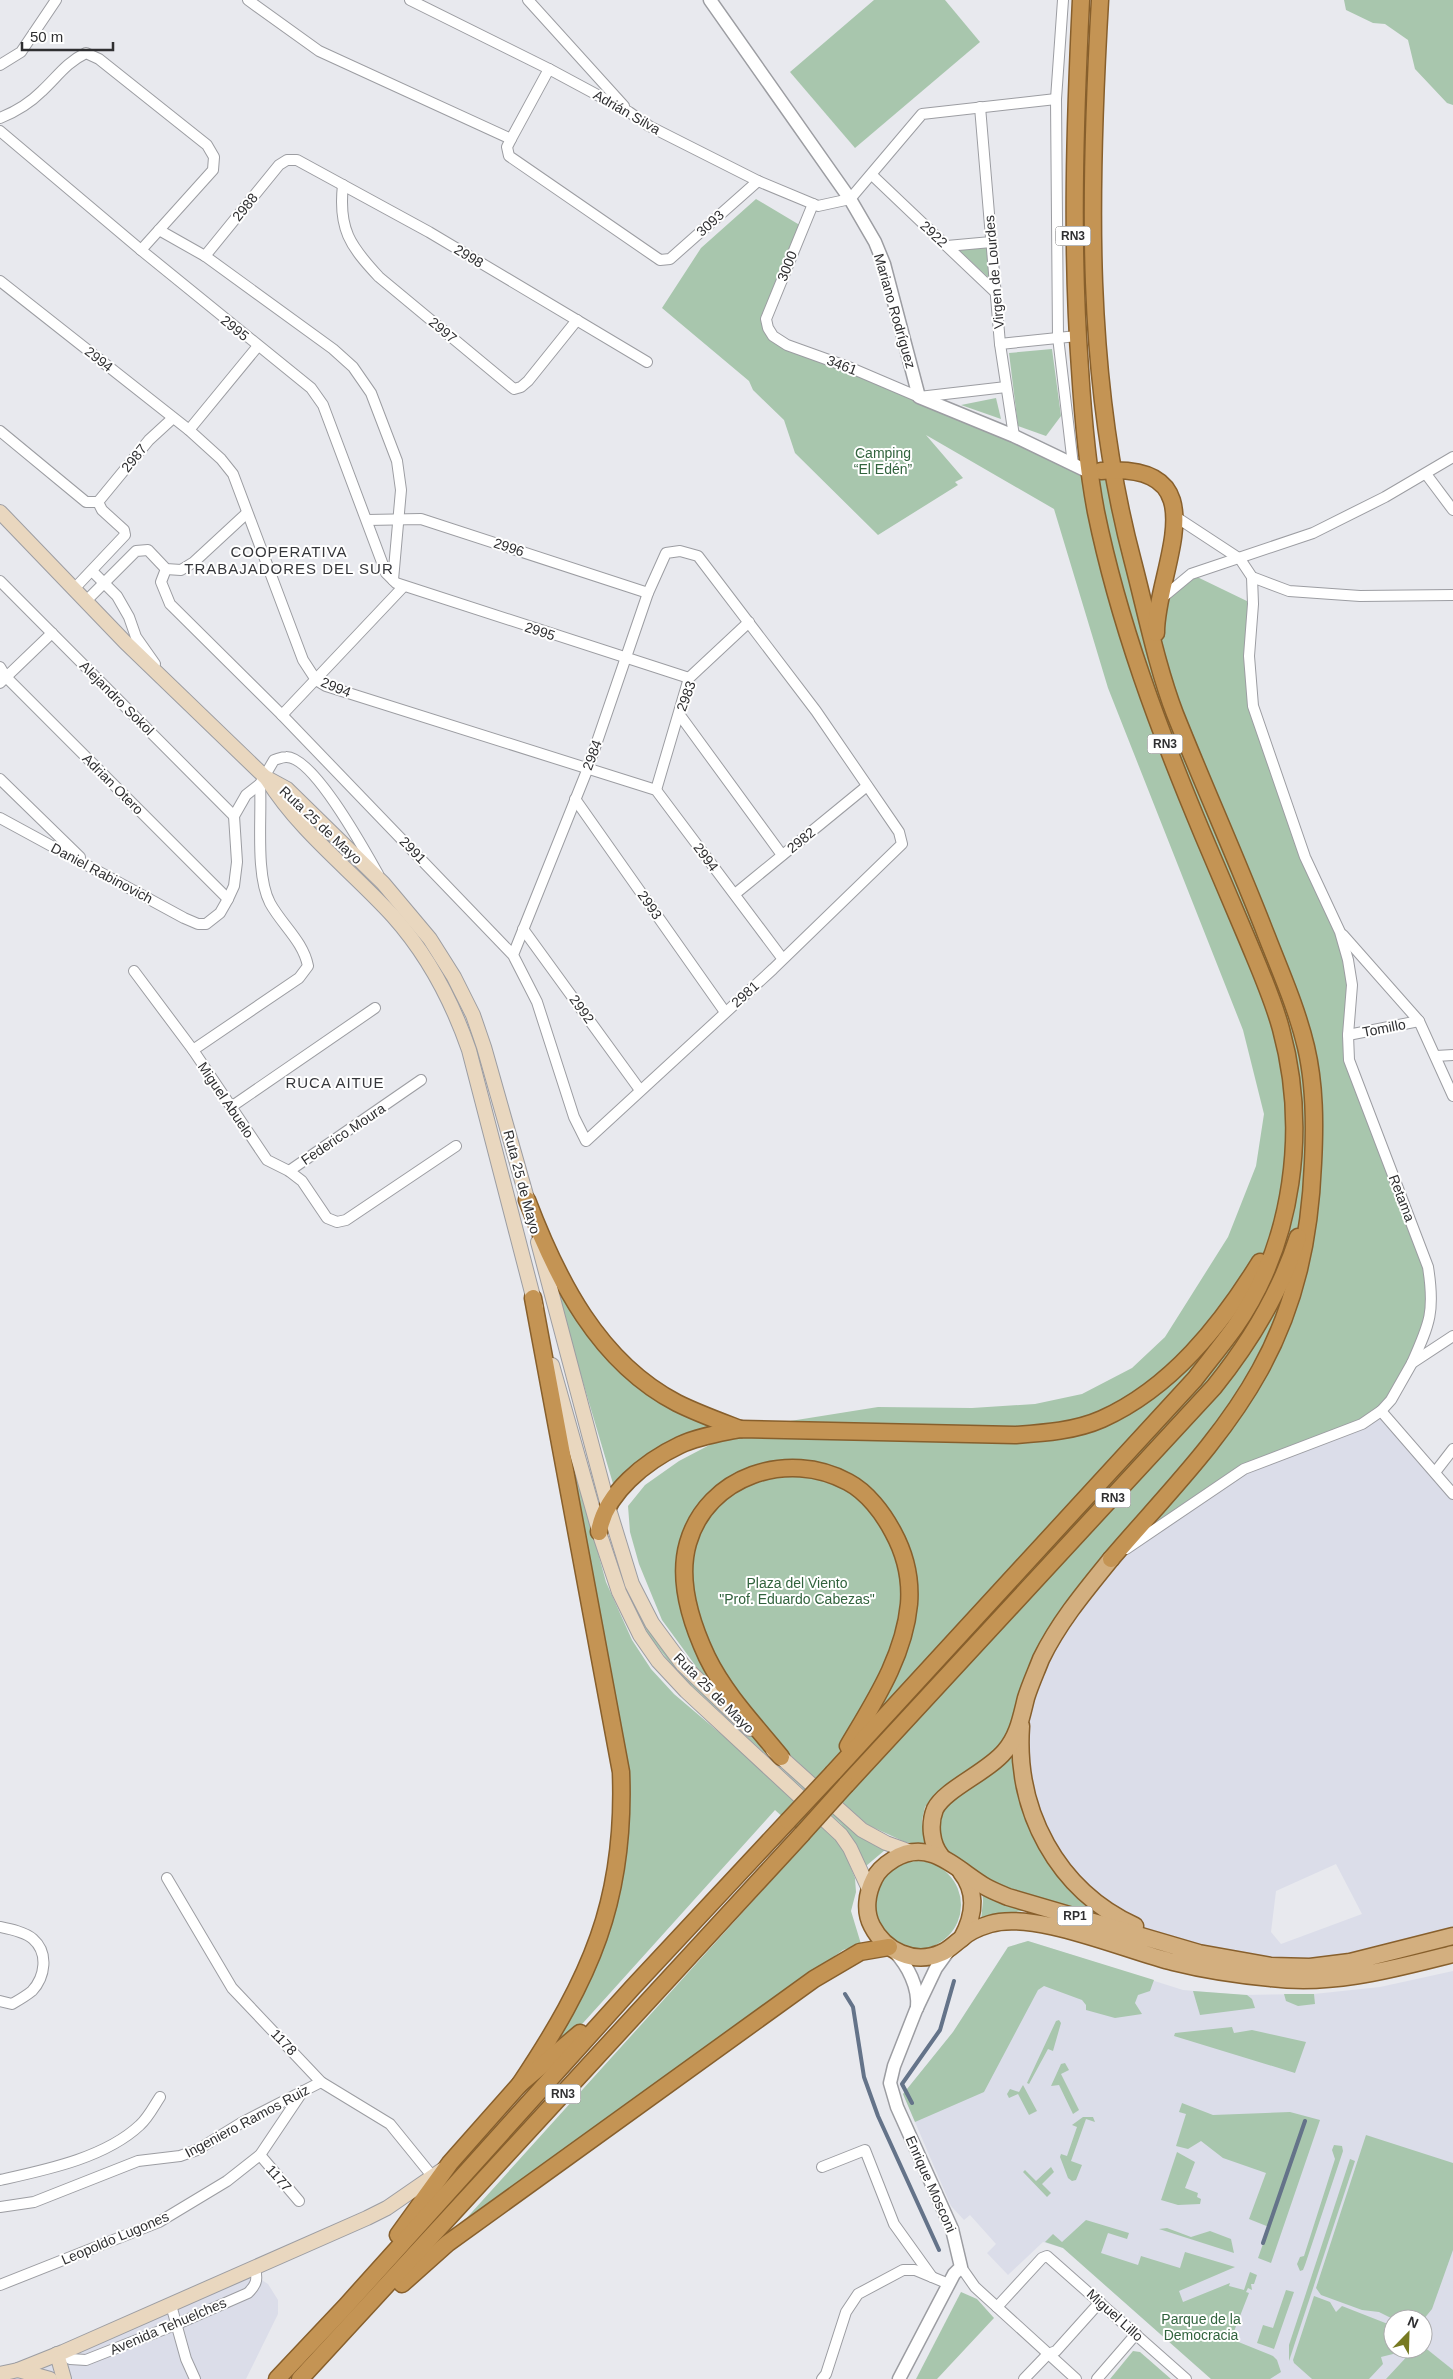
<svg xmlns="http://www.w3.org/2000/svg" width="1453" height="2379" viewBox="0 0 1453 2379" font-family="Helvetica,sans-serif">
<rect width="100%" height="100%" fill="#e8e9ee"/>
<!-- built -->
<g fill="#dbdde9" fill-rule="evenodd">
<path d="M1381,1411l72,83v442l-103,26 -79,4 -124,-34 -86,-63 -40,-109 12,-82 78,-119 102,-70zM1336,1864l26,50 -81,30 -10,-12 5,-41z"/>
<path d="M1028,1941l155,49 59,5 72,-1 66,-7 73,-16v408h-242l-148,-131 -20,-6 -35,33 -21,-22 9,-9 -26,-29 -6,5 -13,-14 -48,-112 50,-62 55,-85zM1393,2319h30v30h-30z"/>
<path d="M255,2269l2,8 11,7 10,16v14l-32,65h-246z"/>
</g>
<!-- green -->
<g fill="#a8c6ad">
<path d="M874,0h71l35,42 -125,106 -65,-76z"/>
<path d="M1344,0h109v105l-6,-2 -32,-34 -7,-29 -23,-16 -12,-1 -27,-13z"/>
<path d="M756,199l47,28 -37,92 7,17 300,129 38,5 45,177 3,-46 32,-27 62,30v102l95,254v89l80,218v57l-47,87 -138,58 -159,115 -65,133 -22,37 -64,42 -8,11 -3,13 3,27 -20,-5 -37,-17 -162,-145 -44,-60 -23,-56 -9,-32 -2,-26 17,-21 34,-24 61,-32 138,-22 94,1 63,-4 47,-10 50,-26 33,-31 63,-100 28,-71 8,-52 -21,-84 -135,-342 -54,-179 -128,-74 37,43 -8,4 3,3 -80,50 -83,-82 -11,-33 -31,-30 -4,-9 -87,-73 39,-60z"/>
<path d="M988,247l3,33 -32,-30z"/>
<path d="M1052,349l9,67 -15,20 -28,-10 -9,-73z"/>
<path d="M996,398l5,21 -40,-14z"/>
<path d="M559,1283l31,53 124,90c-43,7 -70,31 -100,61l-60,-203z"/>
<path d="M557,1403l49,179 26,58 19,29 23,25 106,90 48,44 14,18 13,32 1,14 -5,19 10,33 -18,6 -390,283 355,-393 -33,-30 -228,253 31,-71 47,-163z"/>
<path d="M605,1521l76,147 169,161 13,10 22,11 -19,16 -13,-26 -12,-16 -163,-151 -28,-36 -11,-20 -10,-21z"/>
<path d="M1017,1743l7,66 94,114 -130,-42 -38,-26 -9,-10 -3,-14 4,-25z"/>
<circle cx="917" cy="1905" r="44"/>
<path d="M982,1891l42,20 -28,3 -15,6 2,-19z"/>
<path d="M1028,1941l126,39 -4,11 -12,4 -3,8 7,11 -27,4 -29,-8v-5l-4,-5 -38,-14 -6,4 -54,102 -69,30 -12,-28 50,-62 55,-85z"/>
<path d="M1193,1991l54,4 5,4 3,9 -55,7z"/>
<path d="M1284,1994h30l1,10 -17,2 -12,-5z"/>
<path d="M1059,2020l2,3 -8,28 -5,-2 -19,35 -2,-1 29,-62z"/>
<path d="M1232,2027l2,6 18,-3 54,12 -11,31 -121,-37 1,-3z"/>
<path d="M1065,2063l4,7 -8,4 18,36 -6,4 -14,-29 -8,1 10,-22z"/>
<path d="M1023,2085l14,26 -8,4 -11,-21 -9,4 -2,-4 3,-5 9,3z"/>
<path d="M1182,2103l31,12 77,-3 30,8 -49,143 -13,-5 11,-31 -20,-8 17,-46 -43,-15 -22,-17 -13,8 -12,-3 10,-32 -7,-2z"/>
<path d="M1083,2117h10l2,5 -9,-3 -15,42 11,4 -6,15 -4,1 -4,-3 -8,-21 1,-3 6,2 10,-29 -5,-2z"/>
<path d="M1366,2135l87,28v87l-21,59 -9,11 -30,-1 -14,-7 -17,-2 -41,-15 -5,-7z"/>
<path d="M1334,2145l8,1 1,5 -38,114 -2,5 -3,1 -3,-7 3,-7 4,-1 31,-97 -3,-9z"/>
<path d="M1177,2152l18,10 -10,26 13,5 -1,4 4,2 -1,5 -22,1 -17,-5z"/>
<path d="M1350,2159l5,2 -66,200v-16z"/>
<path d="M1051,2167l3,5 -12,12 9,9 -4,4 -24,-25 2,-2 11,11z"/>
<path d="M1086,2220l43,13 -2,6 -19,-6 -7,20 37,12 3,-9 39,12 5,-16 50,15 -56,24 4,11 47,-19 -1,3 15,4 6,-18 7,3 -3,9h-3l1,6 -4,-2 -2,4 3,1 -18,46 42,17 4,4 4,12 -11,7h-59l-148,-131 -18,-6 8,-8 9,8z"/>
<path d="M1167,2228l24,9 19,-6 21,8 3,14 -75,-24z"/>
<path d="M1286,2290l8,2 -20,57 -17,-6 6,-18 10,3z"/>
<path d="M961,2292l16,7 17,19 -57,61h-21z"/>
<path d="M1314,2296l16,6 6,10 6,-6 51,20v23h4l-4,5 -12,3 2,7 -14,15h-57l-18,-16 -1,-3z"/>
<path d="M1423,2346l30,24v9h-67l27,-29 10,-1z"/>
<path d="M1133,2351l7,1 31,27h-61z"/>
</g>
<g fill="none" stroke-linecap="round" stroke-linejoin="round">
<!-- stream -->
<g stroke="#647389" stroke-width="4">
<path d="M845,1994l8,13 11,70 14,39 61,134"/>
<path d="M912,2103l-10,-19 38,-54 14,-49"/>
<path d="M1263,2243l42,-122"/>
</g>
<defs>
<g id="minor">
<path d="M248,0l71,51 192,88 38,-70"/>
<path d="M410,0l139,69 80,43 20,14 109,55 60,25 32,-7 72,-85 134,-15"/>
<path d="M528,0l96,106"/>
<path d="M1063,0l-7,99 2,238 15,128"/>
<path d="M0,65l21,-13 35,-52"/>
<path d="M980,107l20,237 14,92"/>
<path d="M0,118c15,-6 30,-15 42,-27 15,-14 25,-29 44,-38l13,6 108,86 7,12 -1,13 -72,80"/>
<path d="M0,131l141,119 170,138 12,17 63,168 10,10 293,95"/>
<path d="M511,139l-4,8 2,9 151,104 10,-1 88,-78"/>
<path d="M872,175l123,117"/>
<path d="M343,185c-5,44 7,61 36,92l135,112 7,-2 7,-6 49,-61"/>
<path d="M813,204l-47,115 2,9 5,8 14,9 64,23 68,29 87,-10"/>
<path d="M159,230l46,26 128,93 20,18 18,26 26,68 4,29 -8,90"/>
<path d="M947,246l44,-4"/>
<path d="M205,256l74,-91 8,-5h10l132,72 218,130"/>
<path d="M0,281l189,149 32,29 12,15 70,186 13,20 10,6 330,104 126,168"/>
<path d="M1000,344l77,-8"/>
<path d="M189,430l69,-84"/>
<path d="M0,431l86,71h12"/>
<path d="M1426,474l27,36"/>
<path d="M98,502l51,-62 24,-22"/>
<path d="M1176,517l64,42 12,18 37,14 71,5 93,-1"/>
<path d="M367,520l54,-1 227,74"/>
<path d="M166,569l-5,13 9,22 112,111 231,240 24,47 37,115 12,24 187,-172 129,-125 -3,-12 -83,-121 -118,-155 -18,-5 -14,2 -18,40 -60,175 -75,187"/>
<path d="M92,571l25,25 12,21 7,20 19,27"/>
<path d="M1252,577l1,27 -4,52 4,50 52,151 35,75 8,28 4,25 -4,50 1,25 79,207c7,44 2,56 -16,96"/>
<path d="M0,581l234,235"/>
<path d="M73,590l52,-55 -1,-5 -22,-20 -4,-8"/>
<path d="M1162,598l29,-24 122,-41 72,-36 68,-40"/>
<path d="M85,602l51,-51 12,-1 18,19 15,1 13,-8 53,-49"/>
<path d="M0,667l6,10 222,222"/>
<path d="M0,683l52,-50"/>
<path d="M679,714l103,141"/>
<path d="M282,715l121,-128"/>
<path d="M0,779l80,78"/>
<path d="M656,790l33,-112 60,-56"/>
<path d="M575,799l150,213"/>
<path d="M0,818l184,100 14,6h8l14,-11 8,-14 6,-13 3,-24 -3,-46 12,-21 14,-11 14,-24c4,-1 8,-3 12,-3 27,-1 79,94 92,117"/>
<path d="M735,894l132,-108"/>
<path d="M523,929l117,161"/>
<path d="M1343,935l76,86 34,75"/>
<path d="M134,971l59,79 74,110 22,11 13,10 25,37 10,4 9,-2 110,-74"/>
<path d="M1348,1035l71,-14"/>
<path d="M193,1050l106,-72 9,-12c-5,-25 -26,-41 -38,-63 -15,-29 -8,-86 -10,-119"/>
<path d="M1436,1056l17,-1"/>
<path d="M231,1107l144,-99"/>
<path d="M289,1171l132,-91"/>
<path d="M1381,1411l72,83"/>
<path d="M1436,1471l17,-22"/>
<path d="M1126,1549l118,-80 118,-45 19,-13 10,-11 21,-37 41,-27"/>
<path d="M167,1878l65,110 89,94 69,42 43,53"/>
<path d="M0,1927c10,2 25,5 33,12 16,14 12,38 -1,52 -6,5 -13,9 -20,13l-12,-3"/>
<path d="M260,2155l39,46"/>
<path d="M822,2167l43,-17 29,74 38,53"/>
<path d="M0,2180c45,-10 105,-22 140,-55 8,-7 14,-19 20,-28"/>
<path d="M0,2207l34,-5 104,-41 42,-5 17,-6 44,-27 80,-41"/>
<path d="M961,2267l14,20 101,92"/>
<path d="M0,2285l159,-63 68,-41 33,-26 43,-64"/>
<path d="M171,2305l15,54 9,20"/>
<path d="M997,2307l45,-49 5,-2 139,123"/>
<path d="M63,2352l7,7 16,1 89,-35 73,-32c8,-8 10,-13 7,-24"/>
<path d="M822,2379l4,-5 20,-62 12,-18 45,-24h12l34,14"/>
<path d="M1024,2379l24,-25 8,-3 44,-49"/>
<path d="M1097,2379l39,-45"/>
</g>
<g id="tertiary">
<path d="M710,0l140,199 25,43 9,22 35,133 95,39 75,36"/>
<path d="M894,1951c14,15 25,36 23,57"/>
<path d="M899,2379l55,-105 7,-7 -9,-38 -55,-122 -7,-24 4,-17 22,-56 20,-42 13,-18"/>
</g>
<g id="secondary">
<path d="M0,512l125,130 140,135 22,12 96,94 47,56 24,38 19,38 11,32 46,162"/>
<path d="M267,779c33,53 84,91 126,137 34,38 59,85 76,134l67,258"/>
<path d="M538,1242l70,264 24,78 20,39 31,42 67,64"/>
<path d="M552,1365l49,173 18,54 21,43 18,26 28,30 155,144 9,13 19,41"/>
<path d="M773,1750l89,80 24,13 25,9"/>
<path d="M57,2354l7,25"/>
<path d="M18,2370l32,9"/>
<path d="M0,2374l18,-4 45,-18 304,-134 20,-10 55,-38"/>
</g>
<g id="primary">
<path d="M1021,1726c-6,85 36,164 114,200"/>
<path d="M941,1856c-10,-12 -12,-32 -6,-47 10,-20 53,-37 70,-58 13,-15 16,-33 21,-53 4,-13 10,-26 15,-39 18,-37 44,-68 70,-100"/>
<path d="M961,1872c17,21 13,44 1,66"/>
<path d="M1453,1936l-103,26 -40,5 -39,-1 -72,-13 -191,-56c-7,-3 -15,-6 -22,-10 -29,-17 -56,-50 -92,-28 -8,5 -16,11 -20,20 -7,14 -10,32 -2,47 13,25 42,39 69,27 8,-3 13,-9 20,-14 7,-7 19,-12 29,-15 44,-14 137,27 183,38 32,8 65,13 98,16 62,8 122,-9 182,-24"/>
</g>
<g id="trunk">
<path d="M1100,0c-11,188 -16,378 33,562 13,50 24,105 42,152 30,75 63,148 92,223 14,36 30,72 39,110 9,38 9,77 7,116 -3,74 -17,142 -53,207 -39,71 -97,128 -149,189"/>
<path d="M1101,471c123,-10 54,100 55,162"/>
<path d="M527,1200c30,79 71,162 150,203 20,10 42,18 63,26"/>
<path d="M599,1532c6,-39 47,-71 81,-87 19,-9 41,-12 60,-16l275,6c29,-2 60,-4 87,-16 69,-31 119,-94 158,-157"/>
<path d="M781,1757c-26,-32 -56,-63 -74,-100 -16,-34 -30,-76 -19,-114 19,-67 100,-94 160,-61 19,10 35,31 45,50 12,22 18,47 16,72 -5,53 -35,98 -61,142"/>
<path d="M833,1773l362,-394c13,-17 27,-34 40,-52 59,-85 73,-199 46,-298 -8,-30 -21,-59 -33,-88 -15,-35 -30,-71 -45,-106 -44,-105 -84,-211 -107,-323 -9,-47 -13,-95 -16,-143 -9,-124 -5,-246 1,-369"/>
<path d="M846,1785l368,-398c37,-46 66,-94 84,-150"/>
<path d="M520,2084c70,-105 106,-183 101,-312l-88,-474"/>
<path d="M398,2235l52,-72 70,-79 60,-51"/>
<path d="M402,2284l46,-41 366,-264 46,-27 29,-5"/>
<path d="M277,2379l68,-72 288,-320 155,-166"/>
<path d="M300,2379l502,-545"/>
</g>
</defs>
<!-- minor casing -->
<use href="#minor" stroke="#9c9da2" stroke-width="12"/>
<!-- tertiary casing -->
<use href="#tertiary" stroke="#9c9da2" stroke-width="15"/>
<!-- secondary casing -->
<use href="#secondary" stroke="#9c9da2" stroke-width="16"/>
<!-- primary casing -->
<use href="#primary" stroke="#875f2c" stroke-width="19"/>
<!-- trunk casing -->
<use href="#trunk" stroke="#875f2c" stroke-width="19"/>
<!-- minor -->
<use href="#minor" stroke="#fff" stroke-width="10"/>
<!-- tertiary -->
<use href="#tertiary" stroke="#fff" stroke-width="12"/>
<!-- secondary -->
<use href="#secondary" stroke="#e9d7bf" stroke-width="14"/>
<!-- primary -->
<use href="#primary" stroke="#d3af7f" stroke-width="16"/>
<!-- trunk -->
<use href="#trunk" stroke="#c49454" stroke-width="16"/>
<defs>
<g id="trunk-bridge">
<path d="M788,1821l45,-48"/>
<path d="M802,1834l44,-49"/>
</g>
</defs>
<!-- trunk-bridge casing -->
<use href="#trunk-bridge" stroke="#875f2c" stroke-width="19" stroke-linecap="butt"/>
<!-- trunk-bridge -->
<use href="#trunk-bridge" stroke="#c49454" stroke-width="16"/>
</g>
<g text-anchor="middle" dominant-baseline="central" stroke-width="4" stroke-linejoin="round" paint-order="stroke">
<!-- shield labels -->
<g fill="#fff" stroke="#6d6d6f" stroke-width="1">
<rect x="1055.5" y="226.5" width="35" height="19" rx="4"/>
<rect x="1147.5" y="734.5" width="35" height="19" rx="4"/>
<rect x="1095.5" y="1488.5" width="35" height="19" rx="4"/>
<rect x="1057.5" y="1906.5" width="35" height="19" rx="4"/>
<rect x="545.5" y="2084.5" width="35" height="19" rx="4"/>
</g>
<g font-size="12" font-weight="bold" fill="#2f2f31">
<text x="1073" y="236">RN3</text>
<text x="1165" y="744">RN3</text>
<text x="1113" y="1498">RN3</text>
<text x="1075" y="1916">RP1</text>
<text x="563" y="2094">RN3</text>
</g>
<!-- street labels -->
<g font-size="14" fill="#2f2f31" stroke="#fff">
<text transform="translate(627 112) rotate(30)">Adrián Silva</text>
<text transform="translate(245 207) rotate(-51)">2988</text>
<text transform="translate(710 223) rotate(-42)">3093</text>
<text transform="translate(934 234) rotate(43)">2922</text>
<text transform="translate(469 256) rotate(31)">2998</text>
<text transform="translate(787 266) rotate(-69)">3000</text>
<text transform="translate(994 272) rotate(-95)">Virgen de Lourdes</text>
<text transform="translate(895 311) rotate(74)">Mariano Rodríguez</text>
<text transform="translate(235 328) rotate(39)">2995</text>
<text transform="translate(443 330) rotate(40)">2997</text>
<text transform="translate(99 359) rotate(38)">2994</text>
<text transform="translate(842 365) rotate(21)">3461</text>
<text transform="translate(134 458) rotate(-51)">2987</text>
<text transform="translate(509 547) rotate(18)">2996</text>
<text transform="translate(540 631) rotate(18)">2995</text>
<text transform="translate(336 687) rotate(22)">2994</text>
<text transform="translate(686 696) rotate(-70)">2983</text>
<text transform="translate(117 698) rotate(45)">Alejandro Sokol</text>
<text transform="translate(592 755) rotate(-70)">2984</text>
<text transform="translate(113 784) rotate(45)">Adrian Otero</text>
<text transform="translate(321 825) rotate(43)">Ruta 25 de Mayo</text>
<text transform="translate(801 840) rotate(-39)">2982</text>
<text transform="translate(413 850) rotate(46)">2991</text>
<text transform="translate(706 857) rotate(53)">2994</text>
<text transform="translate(102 873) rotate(28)">Daniel Rabinovich</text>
<text transform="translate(650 905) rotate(55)">2993</text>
<text transform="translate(745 994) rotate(-42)">2981</text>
<text transform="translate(582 1009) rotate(54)">2992</text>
<text transform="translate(1384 1028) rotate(-11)">Tomillo</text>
<text transform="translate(226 1100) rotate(56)">Miguel Abuelo</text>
<text transform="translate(343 1134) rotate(-34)">Federico Moura</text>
<text transform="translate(522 1182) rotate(75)">Ruta 25 de Mayo</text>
<text transform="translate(1402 1198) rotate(69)">Retama</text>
<text transform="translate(714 1693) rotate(45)">Ruta 25 de Mayo</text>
<text transform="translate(284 2042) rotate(46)">1178</text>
<text transform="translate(247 2121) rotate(-28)">Ingeniero Ramos Ruiz</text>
<text transform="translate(279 2178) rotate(49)">1177</text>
<text transform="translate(931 2184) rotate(66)">Enrique Mosconi</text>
<text transform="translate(115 2238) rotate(-23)">Leopoldo Lugones</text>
<text transform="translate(1115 2315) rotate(42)">Miguel Lillo</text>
<text transform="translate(168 2326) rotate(-23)">Avenida Tehuelches</text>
</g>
<!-- park labels -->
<g font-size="14" fill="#31633d" stroke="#fff">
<text x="883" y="453">Camping<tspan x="883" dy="16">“El Edén”</tspan></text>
<text x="797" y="1583">Plaza del Viento<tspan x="797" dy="16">"Prof. Eduardo Cabezas"</tspan></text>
<text x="1201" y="2319">Parque de la<tspan x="1201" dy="16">Democracia</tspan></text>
</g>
<!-- neighbourhood labels -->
<g font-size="15" letter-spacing="1" fill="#36373b" stroke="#fff">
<text x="289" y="551">COOPERATIVA<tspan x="289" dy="17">TRABAJADORES DEL SUR</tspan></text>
<text x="335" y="1082">RUCA AITUE</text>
</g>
</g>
<!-- north arrow -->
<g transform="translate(1408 2334) rotate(23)"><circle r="24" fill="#ffffff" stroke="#acacad"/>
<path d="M0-4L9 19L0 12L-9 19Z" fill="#777a22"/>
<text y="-8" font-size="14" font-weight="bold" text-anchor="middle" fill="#2f2f31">N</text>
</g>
<!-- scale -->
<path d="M22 42v8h91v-8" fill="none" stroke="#2f2f31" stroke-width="2.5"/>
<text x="30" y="42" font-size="15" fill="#2f2f31" stroke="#ffffff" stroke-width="4" paint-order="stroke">50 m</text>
</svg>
